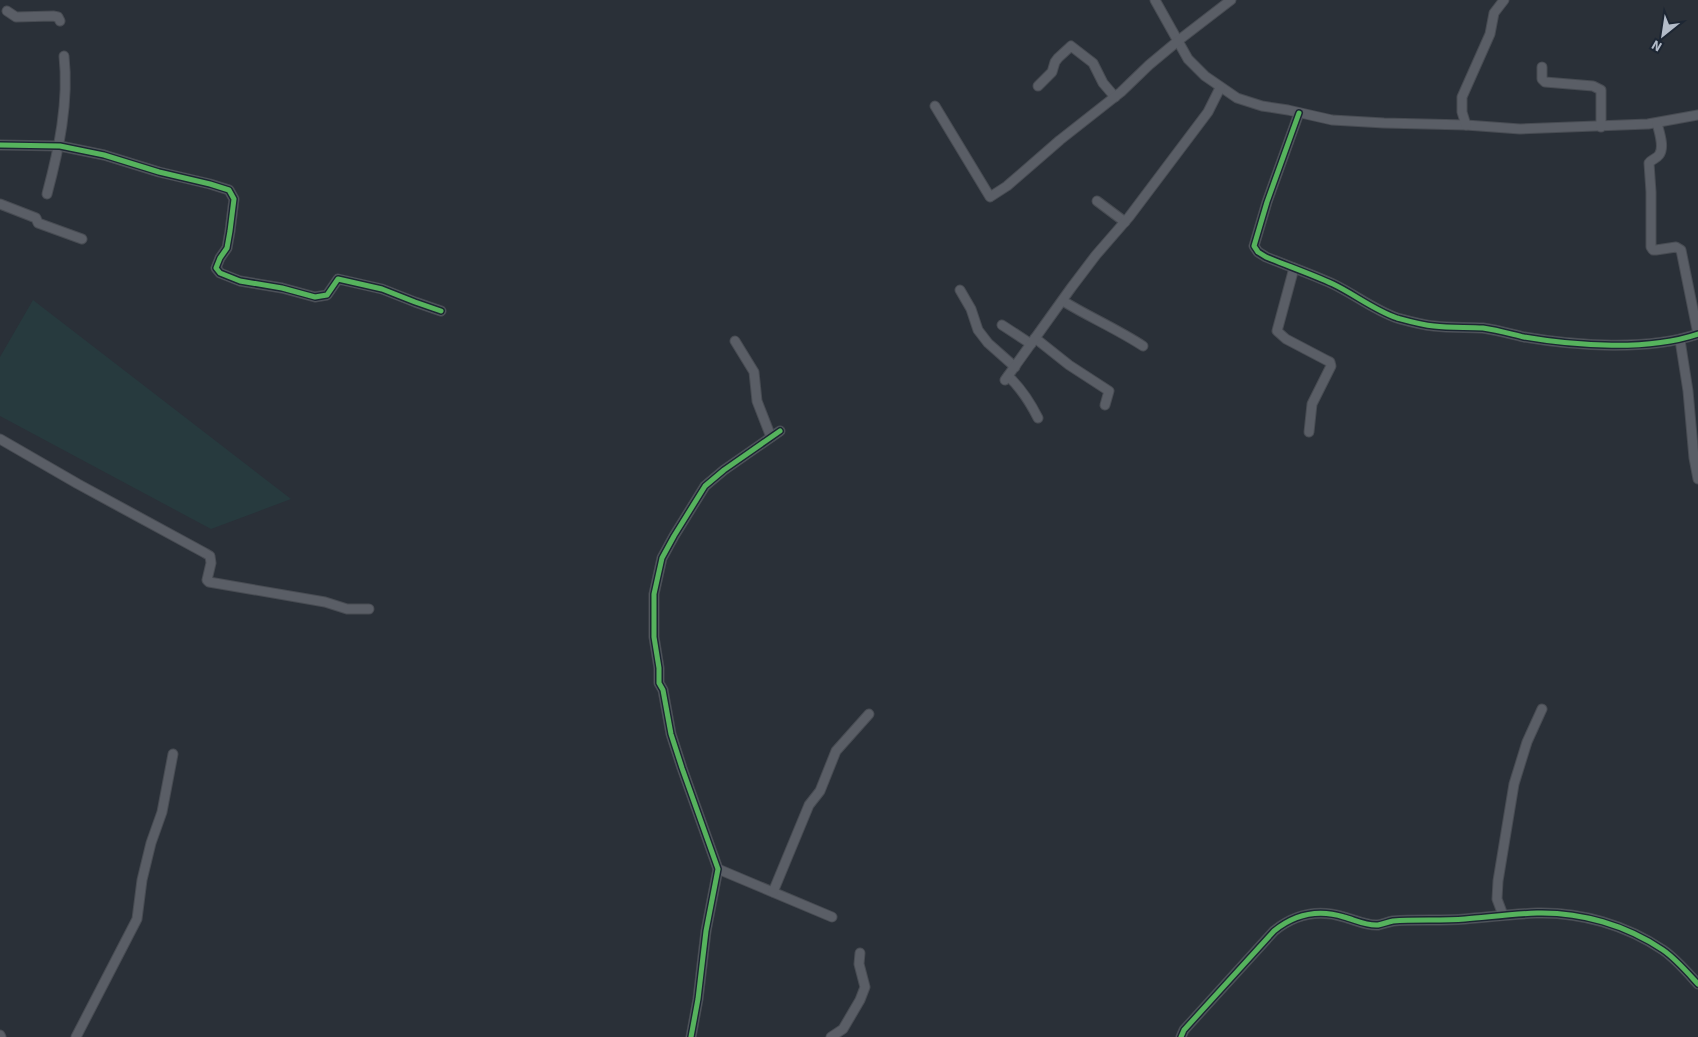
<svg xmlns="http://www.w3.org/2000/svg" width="1698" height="1037" viewBox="0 0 1698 1037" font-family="'Source Sans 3',sans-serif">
<rect width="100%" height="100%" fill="#2a3038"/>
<!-- green -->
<path fill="#273a3e" d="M33,300l258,199 -80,30 -211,-113v-59z"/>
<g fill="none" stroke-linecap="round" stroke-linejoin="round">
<defs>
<g id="street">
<path d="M1155,0l33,59 17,17 32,22 25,8 26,4 44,10 52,3 82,2 54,4 128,-5 50,-9"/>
<path d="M7,11l9,6 37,-1 5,1 2,4"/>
<path d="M1542,67v12l3,3 48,4 8,4v37"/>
<path d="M1038,86l14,-14 3,-10 3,-4 13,-12 22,17 10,20 12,14"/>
<path d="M935,106l55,91 17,-11 53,-46 61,-48 28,-27 30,-25 52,-40"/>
<path d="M1299,113l-32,89 -13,44 4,6 8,5c22,9 45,17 67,27 21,10 41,26 64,34 11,3 25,7 37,8 16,2 33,1 49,2 14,2 28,6 41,9 52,9 124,14 174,-3"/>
<path d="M1657,123c2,9 8,24 2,32 -3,4 -7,4 -10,8l2,29v55l2,3h3l20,-3 5,3 17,84"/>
<path d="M1466,125l-4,-13v-15l28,-63 4,-21 10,-13"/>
<path d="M0,145l60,1 44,9 55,17 51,12 19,6 5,9 -4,32 -3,17 -7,10 -4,10 4,5 20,8 42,7 33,9 12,-2 11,-16 44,10 33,13 26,9"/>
<path d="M47,194c12,-45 22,-92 17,-138"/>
<path d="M1097,201l28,21"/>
<path d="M0,204l36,14 2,5 44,16"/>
<path d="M1294,268l-17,63 9,8 40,21 4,2 1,4 -19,38 -3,28"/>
<path d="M960,290l11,19 7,21 10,13 27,24"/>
<path d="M1063,301c26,16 54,28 80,45"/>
<path d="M1002,325l29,19"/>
<path d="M1035,338l34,27 40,26 -4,14"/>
<path d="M1680,340l8,51 6,67 4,21"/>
<path d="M735,341l19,31 3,29 14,36"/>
<path d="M1008,376c13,12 22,26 30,42"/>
<path d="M1005,380l66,-92 25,-33 33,-38 79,-105 12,-24"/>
<path d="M0,439l78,45 127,69 5,3 1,7 -4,17 2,2 116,20 22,7h22"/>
<path d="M718,869l114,48"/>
<path d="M773,892l36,-87 11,-14 16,-40 33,-37"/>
<path d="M1503,915l-6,-16 1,-18 16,-97 13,-42 15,-33"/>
<path d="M0,1035l1,2"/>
<path d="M76,1037l61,-118 5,-39 9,-37 11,-31 11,-58"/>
<path d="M691,1037l7,-38 8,-68 12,-62 -36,-101 -11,-34 -8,-44 -4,-7v-15l-5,-31v-43l8,-36 12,-22 31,-50 19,-16 56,-39"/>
<path d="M831,1037l12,-8 17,-29 5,-13 -6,-23 1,-11"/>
<path d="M1181,1037l3,-7 90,-99c21,-17 44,-22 70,-14 11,3 23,9 34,8 5,-1 10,-3 15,-4 23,-2 48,0 72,-2 24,-2 48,-5 72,-6 44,-1 89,12 126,37 13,9 24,22 35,34"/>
</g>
</defs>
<!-- street casing -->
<use href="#street" stroke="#484c53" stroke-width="11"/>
<!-- street -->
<use href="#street" stroke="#5a5e66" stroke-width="9"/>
<defs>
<g id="cycleway">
<path d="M1299,113l-32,89 -13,44 4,6 8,5c22,9 45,17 67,27 21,10 41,26 64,34 11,3 25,7 37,8 16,2 33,1 49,2 14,2 28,6 41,9 52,9 124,14 174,-3"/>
<path d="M0,145l60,1 44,9 55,17 51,12 19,6 5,9 -4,32 -3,17 -7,10 -4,10 4,5 20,8 42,7 33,9 12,-2 11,-16 44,10 33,13 26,9"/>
<path d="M691,1037l7,-38 8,-68 12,-62 -36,-101 -11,-34 -8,-44 -4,-7v-15l-5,-31v-43l8,-36 12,-22 31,-50 19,-16 56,-39"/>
<path d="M1181,1037l3,-7 90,-99c21,-17 44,-22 70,-14 11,3 23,9 34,8 5,-1 10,-3 15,-4 23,-2 48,0 72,-2 24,-2 48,-5 72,-6 44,-1 89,12 126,37 13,9 24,22 35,34"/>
</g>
</defs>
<!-- cycleway casing -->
<use href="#cycleway" stroke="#1d2633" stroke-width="8"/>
<!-- cycleway -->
<use href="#cycleway" stroke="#56b35d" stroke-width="5"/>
</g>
<!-- north arrow -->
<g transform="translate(1663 35) rotate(210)" stroke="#1d2633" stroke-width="4" paint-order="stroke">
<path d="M0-4L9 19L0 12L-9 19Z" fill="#b4bcc9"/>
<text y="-8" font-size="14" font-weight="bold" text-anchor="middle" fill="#b4bcc9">N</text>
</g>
</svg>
